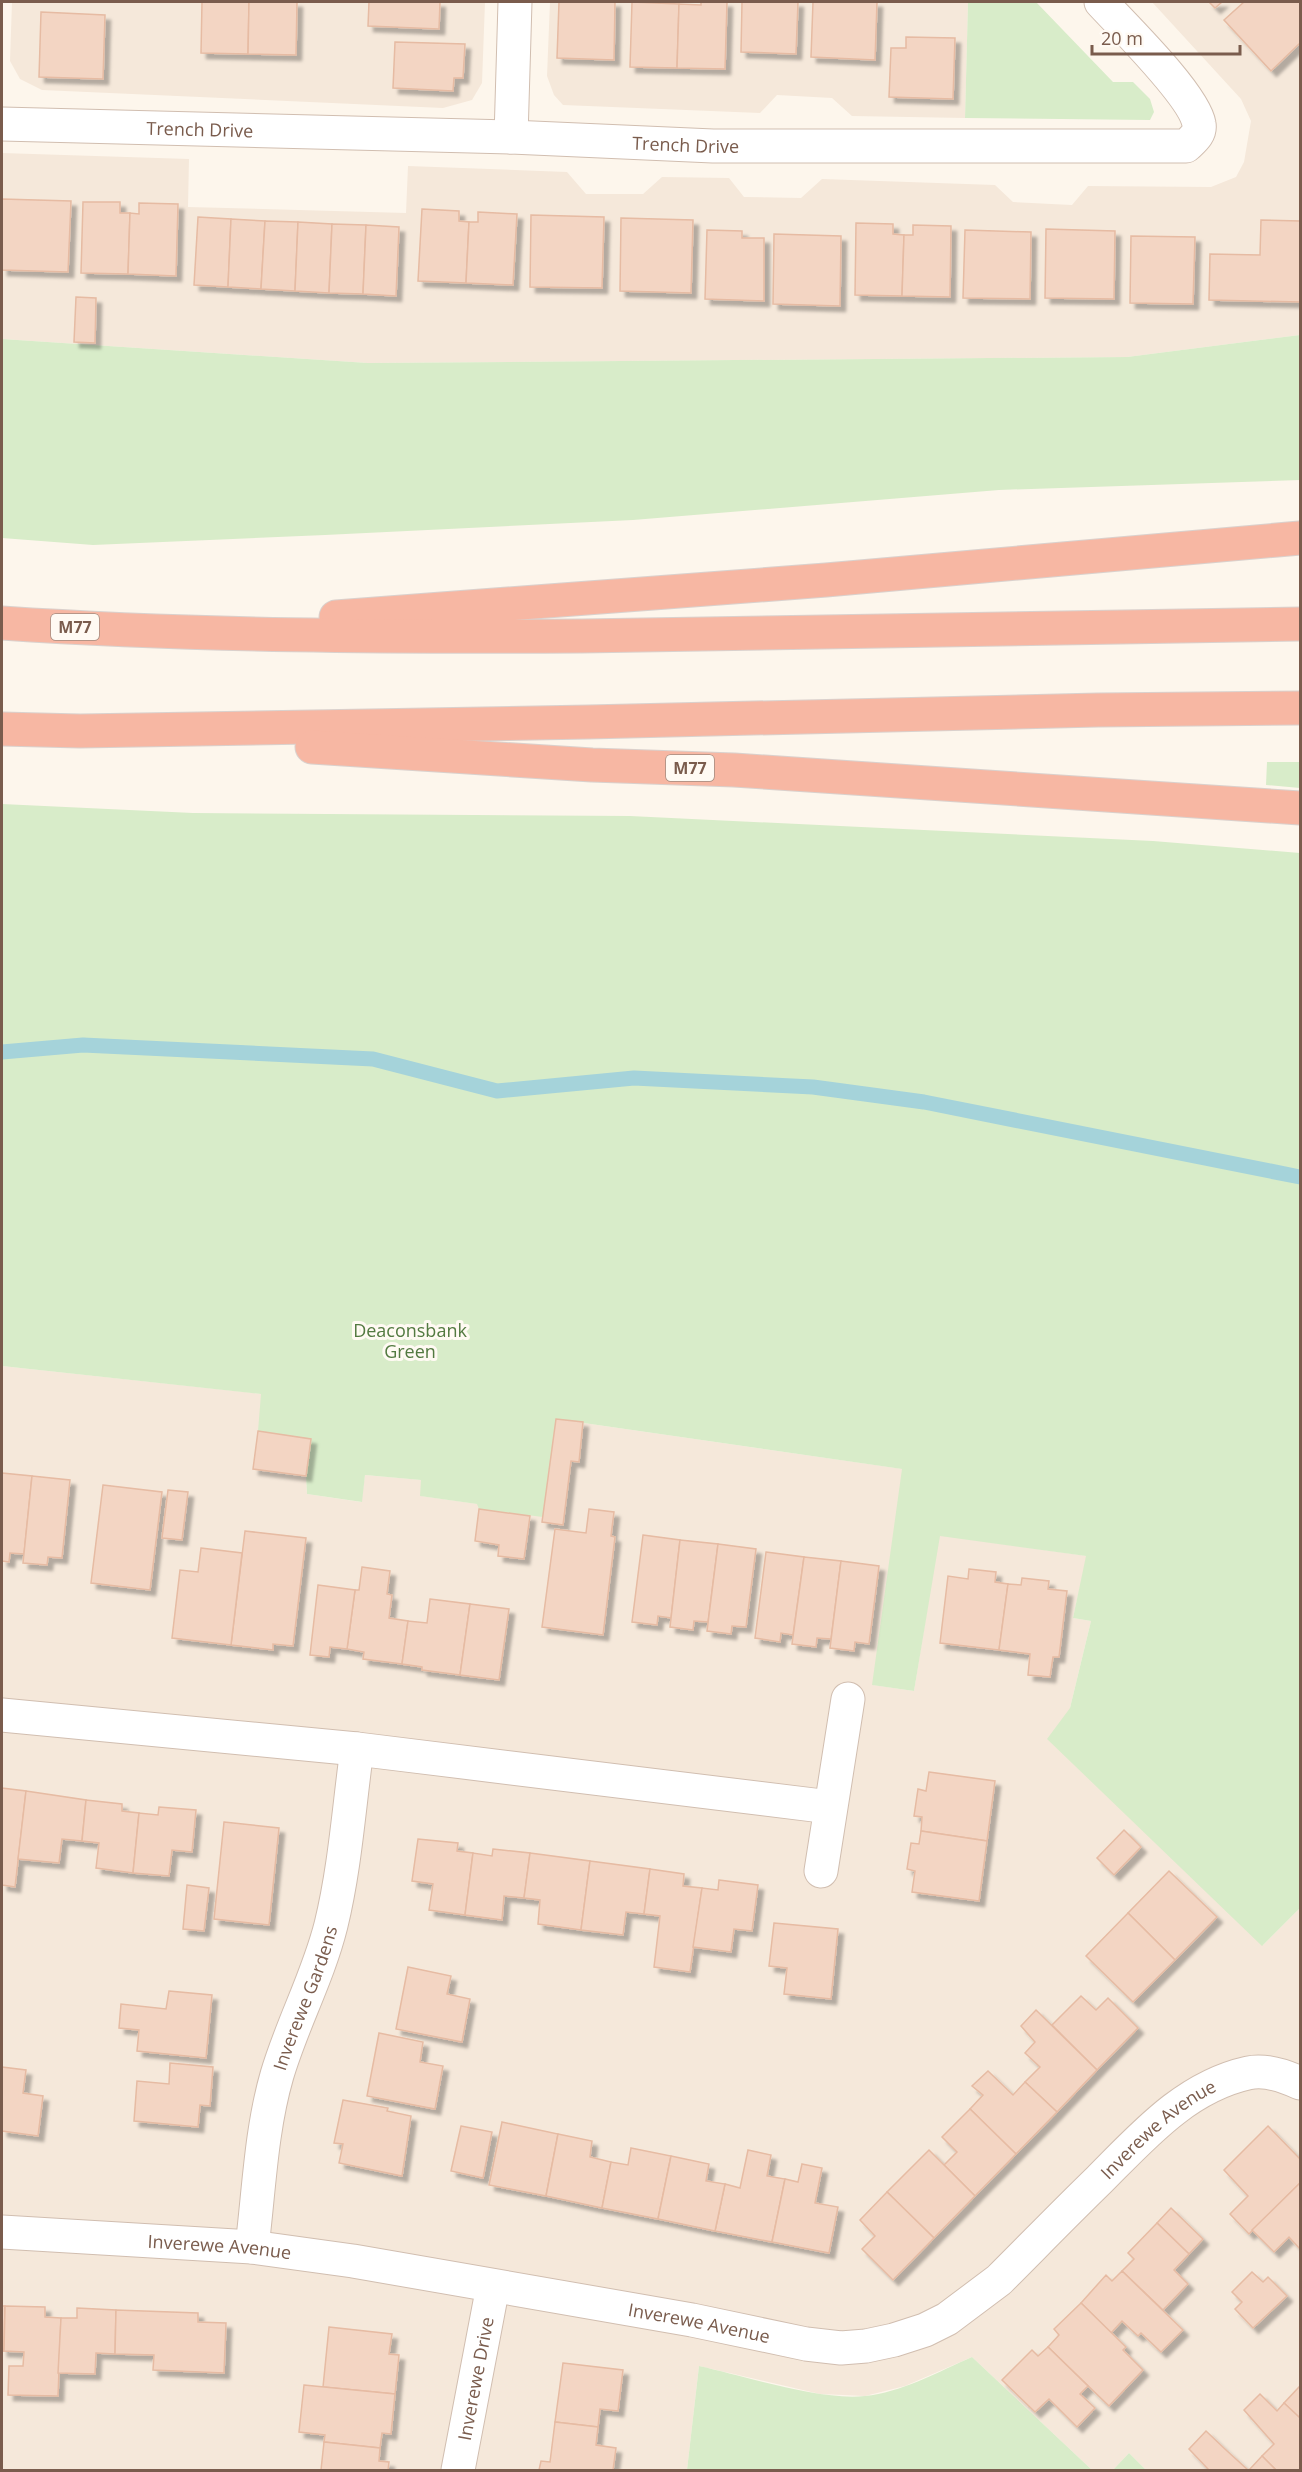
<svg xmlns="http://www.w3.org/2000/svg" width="1302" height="2472" viewBox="0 0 1302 2472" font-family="'Open Sans',sans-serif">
<defs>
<filter id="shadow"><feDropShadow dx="5.5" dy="5.5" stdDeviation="1.5" flood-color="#0004"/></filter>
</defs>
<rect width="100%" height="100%" fill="#fdf6ec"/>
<!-- residential -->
<g fill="#f5e8da">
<path d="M12,2h473l-3,81 -10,17 -29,8 -401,-18 -22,-11 -10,-18z"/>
<path d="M550,2h418l-3,116 -113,-2 -20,-18 -55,-3 -17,18 -197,-8 -9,-10 -7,-19z"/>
<path d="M1152,2h148v333l-173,22 -759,6 -366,-24v-186l187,6 -1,48 218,6 2,-47 159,6 19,22h57l19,-17 67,1 15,19 57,1 21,-19 173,6 18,17 59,3 16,-19 123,1 25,-10 8,-15 7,-41 -10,-22z"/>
<path d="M2,1366l260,28 49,45 -5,37 1,18 54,8 4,-27 57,5 -1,16 57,8 78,-85 347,50 -30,216 41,6 25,-156 148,21 -14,62 18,3 -21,87 193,237 37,-37v562h-154l-17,-17 -16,17h-21l-120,-113 -67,29 -40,10 -45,-2 -121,-28 -12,104h-685z"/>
</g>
<!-- green -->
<g fill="#d8ecc9">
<path d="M968,2h68l77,80h20l17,17 4,13 -4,8 -185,-2z"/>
<path d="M1300,335v145l-301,10 -366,30 -308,15 -232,10 -91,-7v-199l366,24 759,-6z"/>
<path d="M1267,762h33v26l-34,-3z"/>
<path d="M2,804l191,9 437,3 523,25 147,12v1055l-38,38 -215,-207 23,-31 21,-87 -18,-3 13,-62 -146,-20 -26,155 -42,-6 30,-216 -346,-50 -13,98 -64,-8 -2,-5 -57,-8 1,-16 -56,-5 -3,27 -55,-8 -1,-18 5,-37 -53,-8 3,-37 -259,-28z"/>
<path d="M972,2357l120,113h-405l12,-104c46,10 120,35 166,30 35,-3 75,-25 107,-39z"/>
<path d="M1129,2453l17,17h-33z"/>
</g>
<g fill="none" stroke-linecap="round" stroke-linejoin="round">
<!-- stream -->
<path stroke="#a5d3da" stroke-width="15" d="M2,1052l81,-7 290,14 124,32 137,-13 179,9 111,15 376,75"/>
</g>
<!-- building -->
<g fill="#f3d5c3" stroke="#e6bba3" stroke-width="1.5" filter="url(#shadow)">
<path d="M202,2h47l-1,52 -47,-1z"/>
<path d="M249,2h48l-1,53 -48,-1z"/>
<path d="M369,2h71l-1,27 -71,-3z"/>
<path d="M559,2h56l-1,58 -57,-2z"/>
<path d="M632,2l47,2 -2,64 -47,-1z"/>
<path d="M701,2h26l-2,67 -48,-1 2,-64 22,1z"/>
<path d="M742,2h56l-2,52 -55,-2z"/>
<path d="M813,2h64l-2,58 -64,-3z"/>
<path d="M1209,2h13l-7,6z"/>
<path d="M1244,2h56v41l-29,28 -47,-51z"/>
<path d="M41,12l64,3 -2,64 -64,-2z"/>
<path d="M906,37l49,1 -2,61 -64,-2 2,-49h15z"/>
<path d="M395,42l70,2 -2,34h-9l-1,13 -60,-3z"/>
<path d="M2,199l69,2 -3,71 -66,-2z"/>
<path d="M83,202h37v11h10l-2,61 -47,-1z"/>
<path d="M139,203l39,1 -2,72 -48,-2 2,-61 9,1z"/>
<path d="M422,209l37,2v10l10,1 -3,61 -48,-2z"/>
<path d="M478,212l39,2 -4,71 -47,-2 3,-61h9z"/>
<path d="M531,215l73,2 -2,71 -72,-1z"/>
<path d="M198,217l33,2 -3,68 -34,-2z"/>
<path d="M621,218l72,2 -2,73 -71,-2z"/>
<path d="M231,219l34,2 -4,68 -33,-2z"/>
<path d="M1261,220l39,1v81l-91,-2 1,-46 50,1z"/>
<path d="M265,221l33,1 -3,69 -34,-2z"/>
<path d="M298,222l34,2 -3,69 -34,-2z"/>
<path d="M856,223l37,1v10l11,1 -2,61 -47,-1z"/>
<path d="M332,224l34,1 -3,69 -34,-1z"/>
<path d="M366,225l33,2 -3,69 -33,-2z"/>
<path d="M913,225l38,1 -1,71 -48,-1 2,-61h9z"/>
<path d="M1046,229l69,2 -1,68 -69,-1z"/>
<path d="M707,230l35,1v7h22v63l-59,-2z"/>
<path d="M965,230l66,2 -1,67 -67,-1z"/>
<path d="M774,234l67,2 -1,70 -67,-2z"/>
<path d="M1131,236l64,1 -2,67 -63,-1z"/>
<path d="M76,297l20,1 -1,45 -21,-1z"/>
<path d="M556,1419l27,3 -4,40 -8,-1 -8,64 -21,-3z"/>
<path d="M258,1431l53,8 -5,37 -53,-7z"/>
<path d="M2,1473l30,3 -8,78 -14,-1 -1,9 -7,-1z"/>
<path d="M32,1476l38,4 -8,78 -14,-1 -1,8 -24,-2z"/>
<path d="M103,1485l59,7 -12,98 -59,-7z"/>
<path d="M168,1490l20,2 -6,48 -20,-2z"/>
<path d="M479,1509l51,7 -6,43 -26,-3 1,-11 -24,-4z"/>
<path d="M589,1509l25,3 -3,24 4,1 -12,98 -61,-8 13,-98 31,4z"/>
<path d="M245,1531l61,7 -13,108 -20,-2v6l-42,-5z"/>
<path d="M643,1535l37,5 -9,78 -13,-2 -1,9 -25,-3z"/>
<path d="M680,1540l38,4 -10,78 -14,-1 -1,9 -23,-3z"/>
<path d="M718,1544l38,5 -10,78 -14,-1 -1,8 -24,-3z"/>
<path d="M201,1548l41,5 -11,92 -59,-7 8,-68 18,2z"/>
<path d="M766,1552l38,5 -11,78 -12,-2 -1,9 -25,-4z"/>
<path d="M804,1557l37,4 -10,78 -14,-1 -1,9 -24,-3z"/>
<path d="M841,1561l38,5 -10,78 -14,-2 -1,9 -24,-3z"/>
<path d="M362,1567l28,4 -3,23 5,1 -3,23 19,3 -6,43 -39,-5 1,-7 -17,-3 8,-59h4z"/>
<path d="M969,1569l27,3 -1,10 13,2 -9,66 -59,-7 8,-67 20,3z"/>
<path d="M1022,1578l27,3 -1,8 19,2 -8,66h-6l-3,20 -22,-2 2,-21 -31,-4 9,-66 13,1z"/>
<path d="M318,1585l37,5 -8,59 -17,-2 -1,10 -19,-2z"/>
<path d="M430,1599l40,5 -10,71 -38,-5v-3l-20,-3 6,-43 19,2z"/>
<path d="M470,1604l39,5 -10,71 -39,-5z"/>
<path d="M929,1772l66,9 -8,60 -66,-10 1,-14 -8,-1 4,-27 8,2z"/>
<path d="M2,1788l24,3 -11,96 -13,-2z"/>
<path d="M26,1791l60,9 -4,41 -20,-2 -3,24 -41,-4z"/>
<path d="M86,1800l36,4v7l17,2 -6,60 -37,-5 3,-25 -17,-2z"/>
<path d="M159,1807l37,3 -4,42 -20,-2 -3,26 -36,-3 6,-60 19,2z"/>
<path d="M224,1822l55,6 -10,97 -55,-6z"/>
<path d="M1124,1830l17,17 -27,28 -17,-17z"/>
<path d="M921,1831l66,10 -8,60 -67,-9 3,-21 -8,-2 4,-26 8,1z"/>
<path d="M418,1839l40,4 -1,8 16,2 -8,62 -36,-5 4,-26 -21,-3z"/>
<path d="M493,1849l37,4 -6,45 -20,-2 -2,24 -37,-5 8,-62 19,3z"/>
<path d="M530,1853l60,8 -9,69 -43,-6 2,-24 -16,-2z"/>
<path d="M590,1861l60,8 -6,45 -18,-2 -3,23 -42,-5z"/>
<path d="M650,1869l34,5 -1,12 19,2 -12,84 -36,-5 6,-51 -16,-2z"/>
<path d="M1169,1871l48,46 -42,43 -47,-47z"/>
<path d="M719,1880l39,5 -6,46 -18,-2 -3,23 -38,-5 9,-59 16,2z"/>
<path d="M187,1885l22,3 -5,43 -21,-2z"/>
<path d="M1128,1913l47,47 -42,42 -47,-46z"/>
<path d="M774,1923l64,6 -7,70 -47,-5 3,-26 -18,-2z"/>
<path d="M408,1967l43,9 -4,18 23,5 -8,43 -66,-13z"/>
<path d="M169,1991l43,4 -6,63 -69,-7 2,-21 -20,-2 2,-24 45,5z"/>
<path d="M1081,1996l15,14 12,-12 30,30 -41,42 -45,-45z"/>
<path d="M1036,2010l61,60 -40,42 -32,-30 15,-15 -15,-14 10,-11 -14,-16z"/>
<path d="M379,2033l44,9 -3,20 23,4 -8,43 -68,-13z"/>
<path d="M170,2063l43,4 -3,39 -10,-1 -2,22 -64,-6 3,-40 32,3z"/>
<path d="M2,2067l24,3 -3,23 20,3 -5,40 -36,-5z"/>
<path d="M988,2071l25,24 12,-13 32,30 -41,42 -46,-45 13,-14 -11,-9z"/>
<path d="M343,2100l45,8 -1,3 24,5 -9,60 -63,-13 4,-19 -9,-1z"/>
<path d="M970,2109l46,45 -41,42 -31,-31 13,-13 -15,-15z"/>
<path d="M502,2122l56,12 -12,62 -57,-11z"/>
<path d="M461,2126l31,6 -9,46 -32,-7z"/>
<path d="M1268,2126l32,33v24l-51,51 -19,-20 18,-18 -24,-26z"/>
<path d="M558,2134l34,7 -2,16 21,5 -9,46 -56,-12z"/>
<path d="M631,2148l40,8 -13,63 -56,-11 9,-46 17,3z"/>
<path d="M748,2150l23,5 -4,21 18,3 -13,63 -57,-11 10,-47 15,4z"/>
<path d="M929,2150l46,46 -41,42 -47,-46z"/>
<path d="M671,2156l38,8 -3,17 19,3 -10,47 -57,-12z"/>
<path d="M802,2164l20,4 -7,35 23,4 -9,46 -57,-11 13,-63 13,3z"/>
<path d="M1300,2183v66l-11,-12 -15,15 -22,-22z"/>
<path d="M887,2192l47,46 -41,42 -31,-31 13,-13 -15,-16z"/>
<path d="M1171,2208l32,31 -14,15 -32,-31z"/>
<path d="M1157,2223l32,31 -15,16 14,14 -25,26 -41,-39 12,-12 -6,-6z"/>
<path d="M1122,2271l61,59 -22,22 -20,-19 -3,3 -16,-15 -11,12 -30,-30 25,-28 6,6z"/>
<path d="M1252,2272l11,10 5,-5 19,19 -34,32 -18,-19 7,-7 -10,-10z"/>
<path d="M1081,2303l45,44 -3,3 20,20 -34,36 -61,-59 11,-12 -5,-6z"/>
<path d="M2,2306h3l-1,45h-2z"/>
<path d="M5,2306l40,1v10l16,1 -3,78 -50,-1 1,-29h14l1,-14 -20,-1z"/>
<path d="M77,2308l39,2 -1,44 -19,-1 -1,21 -37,-1 3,-55h16z"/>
<path d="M116,2310l82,3v9l28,1 -2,50 -71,-3 1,-15 -39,-1z"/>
<path d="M329,2327l63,7 -3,20 10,1 -4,39 -72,-7z"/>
<path d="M1048,2347l40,39 -8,8 15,14 -18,19 -28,-28 -14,13 -33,-32 30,-30 6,6z"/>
<path d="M563,2363l60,7 -5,41 -18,-2 -2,18 -43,-5z"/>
<path d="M304,2385l91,9 -4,40 -9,-1 -2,15 -56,-6 1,-7 -26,-3z"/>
<path d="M1300,2386v32l-16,-15z"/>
<path d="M1260,2394l17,17 7,-8 16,15v52h-24l-14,-14 12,-12 -30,-34z"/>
<path d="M555,2422l43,5 -2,18 20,3 -3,22h-74l2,-9 9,1z"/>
<path d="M1206,2431l20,19 22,20h-42l2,-1 -19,-20z"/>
<path d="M324,2442l56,6 -1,13 10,1 -1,8h-67z"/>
<path d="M1262,2456l14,14h-27z"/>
</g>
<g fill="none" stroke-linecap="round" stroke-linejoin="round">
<defs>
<g id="minor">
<path id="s1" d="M2,124l509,13 202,9h473c6,-6 15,-12 13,-22 -5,-29 -76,-98 -98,-122"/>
<path d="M511,137l4,-135"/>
<path d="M2,1715l355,34 473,58"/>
<path d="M821,1871l27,-172"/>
<path id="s2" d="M2,2232l250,15 101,14 339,59 114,24 35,4 25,-2 28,-6 31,-10 22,-11 52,-39c33,-33 66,-67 100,-100 43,-43 86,-93 149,-107 18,-4 37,3 52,10"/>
<path id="s3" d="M252,2247c7,-57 9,-117 25,-172 15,-51 41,-98 54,-150 14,-57 18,-118 26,-176"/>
<path id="s4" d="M458,2470l35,-184"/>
</g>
<g id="highway">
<path d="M336,617l490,-37 474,-42"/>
<path d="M2,623c193,13 387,14 580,13 240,-2 479,-7 718,-12"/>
<path d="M2,729l78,2 508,-9 510,-12 202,-2"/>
<path d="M312,747l280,18 142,5 566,38"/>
</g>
</defs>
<!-- minor casing -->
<use href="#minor" stroke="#d1beb0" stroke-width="35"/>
<!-- highway casing -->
<use href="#highway" stroke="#dad1cd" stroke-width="35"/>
<!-- minor -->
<use href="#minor" stroke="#fff" stroke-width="33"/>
<!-- highway -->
<use href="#highway" stroke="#f7b7a3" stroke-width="33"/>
</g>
<g text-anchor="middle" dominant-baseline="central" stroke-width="6" stroke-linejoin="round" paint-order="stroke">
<!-- shield labels -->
<g fill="#fffaf3" stroke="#a28b7f" stroke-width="1.5">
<rect x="51" y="614" width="48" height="26" rx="4.5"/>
<rect x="666" y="755" width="48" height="26" rx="4.5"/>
</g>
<g font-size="16" font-weight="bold" fill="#7a5c4d">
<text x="75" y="627">M77</text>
<text x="690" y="768">M77</text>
</g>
<!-- street labels -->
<g font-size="18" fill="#7a5c4d" stroke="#fffaf3">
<text stroke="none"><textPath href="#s1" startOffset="198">Trench Drive</textPath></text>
<text stroke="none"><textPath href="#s1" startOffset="684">Trench Drive</textPath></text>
<text stroke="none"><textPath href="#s3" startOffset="256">Inverewe Gardens</textPath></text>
<text stroke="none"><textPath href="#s2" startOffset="1244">Inverewe Avenue</textPath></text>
<text stroke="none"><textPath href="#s2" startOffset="218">Inverewe Avenue</textPath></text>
<text stroke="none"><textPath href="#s2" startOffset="704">Inverewe Avenue</textPath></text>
<text stroke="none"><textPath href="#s4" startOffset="93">Inverewe Drive</textPath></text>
</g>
<!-- park labels -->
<g font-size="18" fill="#537a41" stroke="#fffaf3">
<text x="410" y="1330">Deaconsbank<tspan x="410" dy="21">Green</tspan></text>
</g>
</g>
<!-- border -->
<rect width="1302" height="2472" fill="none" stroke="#7a5c4d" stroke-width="6"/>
<!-- scale -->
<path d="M1092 45v9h148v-9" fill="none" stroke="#7a5c4d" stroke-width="3"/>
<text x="1101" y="45" font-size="18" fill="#7a5c4d" stroke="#fffaf3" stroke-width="4.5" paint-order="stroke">20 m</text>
</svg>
